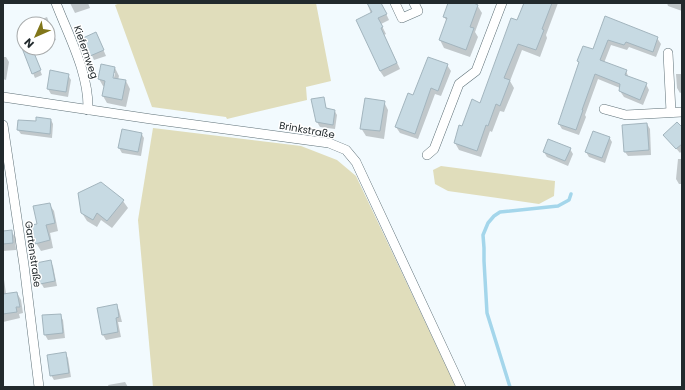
<svg xmlns="http://www.w3.org/2000/svg" width="685" height="390" viewBox="0 0 685 390" font-family="Poppins,sans-serif">
<rect width="100%" height="100%" fill="#f2fafe"/>
<!-- green -->
<g fill="#e0ddbb">
<path d="M120,3h196l15,78 -25,6 1,13 -80,19 -1,-2 -74,-10 -37,-102z"/>
<path d="M153,128l148,18 36,14 19,16 100,211h-303l-15,-167z"/>
<path d="M441,166l114,15 -1,15 -15,8 -91,-13 -13,-7 -2,-14z"/>
</g>
<!-- shadow -->
<g fill="#0003" fill-rule="evenodd">
<path d="M70,3h18l2,5 -15,5z"/>
<path d="M367,3h14l8,17 -8,4 5,10 -2,1 16,34 -16,8 -4,-6 -9,-57z"/>
<path d="M449,3h22l6,2 5,8 -7,19 3,5 -8,20 -26,-9 -4,-8 7,-19 -3,-4z"/>
<path d="M525,3h33l-12,32 1,3 -7,19 -18,-7 -12,31 4,7 -10,24 -4,-1 -8,21 -2,-1 -9,26 -22,-7 -4,-7 8,-16 18,-23 49,-80z"/>
<path d="M667,3h15v8l-14,-5z"/>
<path d="M47,17l9,23 -8,3v-19h-12l-1,-2z"/>
<path d="M606,17l51,21 4,6 -5,13 -27,-10 -2,3 -16,-5 -7,18 22,8 3,7 17,6 3,6 -6,15 -19,-8 -4,-6v-3l-22,-9 -13,36 1,2 -7,18 -17,-6 -3,-5 21,-60 -2,-3 16,-10z"/>
<path d="M24,35v13h11l-3,1 10,26 -7,3 -17,-40z"/>
<path d="M84,38h14l8,18 -12,4z"/>
<path d="M3,57h3l3,5 -3,18 -3,-1z"/>
<path d="M102,65l13,3 4,8 -1,4 8,1 4,8 -4,18 -19,-4 -4,-7 2,-9 -2,-1 -4,-7zM113,73h2l-2,10 -2,-1z"/>
<path d="M447,65l4,6 -10,25 -6,-2 -17,45 -18,-6 -4,-6 18,-31z"/>
<path d="M676,74h6v18l-2,1 -3,-5z"/>
<path d="M68,75l3,5 -3,17 -17,-3 -3,-5z"/>
<path d="M323,98l4,12h7l3,5 -2,14 -15,-2 -3,-5z"/>
<path d="M384,102l4,8 -4,29 -18,-3 -5,-8z"/>
<path d="M51,120l2,4 -1,14 -31,-4 -3,-4 18,-8z"/>
<path d="M647,124l3,5 1,26 -23,1 -3,-4z"/>
<path d="M682,129v22l-2,2 -15,-18z"/>
<path d="M141,133l3,5 -3,18 -19,-3 -3,-5z"/>
<path d="M609,137l3,5 -7,21 -16,-6 -3,-5z"/>
<path d="M570,149l3,5 -5,12 -21,-9 -3,-5z"/>
<path d="M678,159h4v25h-3l-3,-5z"/>
<path d="M123,201l5,7 -16,20 -11,-8 -4,7 -10,-6 -5,-8z"/>
<path d="M49,204l5,7 4,20 -8,2 3,15 -12,3 -5,-8 2,-18z"/>
<path d="M3,230l1,1h7l4,6 1,13 -13,1z"/>
<path d="M50,261l3,5 4,20 -13,2 -3,-5z"/>
<path d="M3,272l3,22 11,-1 4,7 2,13 -4,1 1,4 -17,4z"/>
<path d="M116,305l3,5 3,12h-4l3,15 -15,3 -3,-5 -5,-27z"/>
<path d="M60,315l3,5 2,18 -17,2 -3,-5z"/>
<path d="M65,353l3,5 3,19 -17,3 -3,-5z"/>
<path d="M125,382l3,5h-19l-1,-2z"/>
</g>
<g fill="none" stroke-linecap="round" stroke-linejoin="round">
<!-- stream -->
<path stroke="#a4d6eb" stroke-width="3.5" d="M510,387l-23,-74 -3,-52v-13l-1,-13 5,-12 6,-7 6,-4 58,-6 11,-6 2,-6"/>
</g>
<!-- building -->
<g fill="#c7dae3" stroke="#a3b5be">
<path d="M367,3h14l6,11 -9,4 5,9 -2,1 16,35 -17,8 -24,-51 16,-8z"/>
<path d="M448,3h26l4,2 -8,22 4,1 -8,22 -27,-10 8,-22 -4,-1z"/>
<path d="M524,3h28l-10,26 2,1 -8,20 -18,-6 -14,34 6,2 -10,26 -4,-2 -8,22 -2,-1 -9,26 -23,-8 5,-18 3,1 10,-27 8,4 31,-85 6,2z"/>
<path d="M605,16l53,21 -5,15 -27,-10 -2,3 -16,-5 -8,20 27,10 -2,5 22,8 -7,17 -21,-9 1,-7 -25,-10 -13,36h1l-7,20 -18,-6 21,-62 -2,-1 6,-15 10,3z"/>
<path d="M96,32l8,18 -14,6 -7,-18z"/>
<path d="M22,48h10l9,22 -9,4z"/>
<path d="M428,57l20,7 -10,27 -7,-3 -16,46 -20,-7 13,-34 5,2z"/>
<path d="M101,64l14,3 -2,11 13,2 -4,20 -20,-4 3,-15 -7,-2z"/>
<path d="M50,70l19,4 -3,18 -19,-3z"/>
<path d="M324,97l2,11 9,2 -2,15 -17,-3 -5,-23z"/>
<path d="M365,98l20,3 -5,30 -20,-2z"/>
<path d="M36,117l15,2 -1,15 -33,-4 1,-10 18,1z"/>
<path d="M677,122l5,5v17l-6,5 -13,-14z"/>
<path d="M647,123l2,27 -25,2 -2,-27z"/>
<path d="M122,129l20,4 -4,19 -20,-4z"/>
<path d="M593,131l17,6 -8,21 -17,-6z"/>
<path d="M548,139l23,9 -6,13 -22,-9z"/>
<path d="M101,182l23,18 -17,21 -10,-8 -4,7 -12,-7 -3,-20z"/>
<path d="M50,203l5,20 -9,2 4,15 -15,4 -4,-19 6,-1 -4,-18z"/>
<path d="M12,230l1,13 -10,1v-13z"/>
<path d="M51,260l4,21 -15,3 -4,-21z"/>
<path d="M17,292l3,15h-4l1,5 -14,2v-20z"/>
<path d="M117,304l2,13 -3,1 2,14 -16,3 -5,-27z"/>
<path d="M61,314l2,19 -19,2 -2,-20z"/>
<path d="M66,352l3,21 -19,3 -3,-21z"/>
</g>
<g fill="none" stroke-linecap="round" stroke-linejoin="round">
<defs>
<g id="minor">
<path d="M56,3c13,34 33,70 32,107"/>
<path d="M395,3l7,15 16,-7 -4,-8"/>
<path d="M668,53l3,59"/>
<path d="M3,97l148,22 178,24 17,7 10,12 105,225"/>
<path d="M604,109l22,6 56,-3"/>
<path d="M3,125l21,140 15,122"/>
<path d="M427,155l7,-6 25,-65 17,-13 26,-68"/>
</g>
</defs>
<!-- minor casing -->
<use href="#minor" stroke="#5f7178" stroke-width="10"/>
<!-- minor -->
<use href="#minor" stroke="#fff" stroke-width="9"/>
</g>
<g text-anchor="middle" dominant-baseline="central" stroke-width="3" stroke-linejoin="round" paint-order="stroke">
<!-- street labels -->
<g font-size="10" fill="#222a2d" stroke="#fff">
<text transform="translate(86 52) rotate(71)">Kiefernweg</text>
<text transform="translate(307 130) rotate(10)">Brinkstraße</text>
<text transform="translate(33 254) rotate(82)">Gartenstraße</text>
</g>
</g>
<!-- border -->
<rect width="685" height="390" fill="none" stroke="#222a2d" stroke-width="8"/>
<!-- north arrow -->
<g transform="translate(36 36) rotate(225)"><circle r="19" fill="#ffffff" stroke="#a7aaab"/>
<path d="M0-3L7 15L0 10L-7 15Z" fill="#81761a"/>
<text y="-6" font-size="11" font-weight="bold" text-anchor="middle" fill="#222a2d">N</text>
</g>
</svg>
